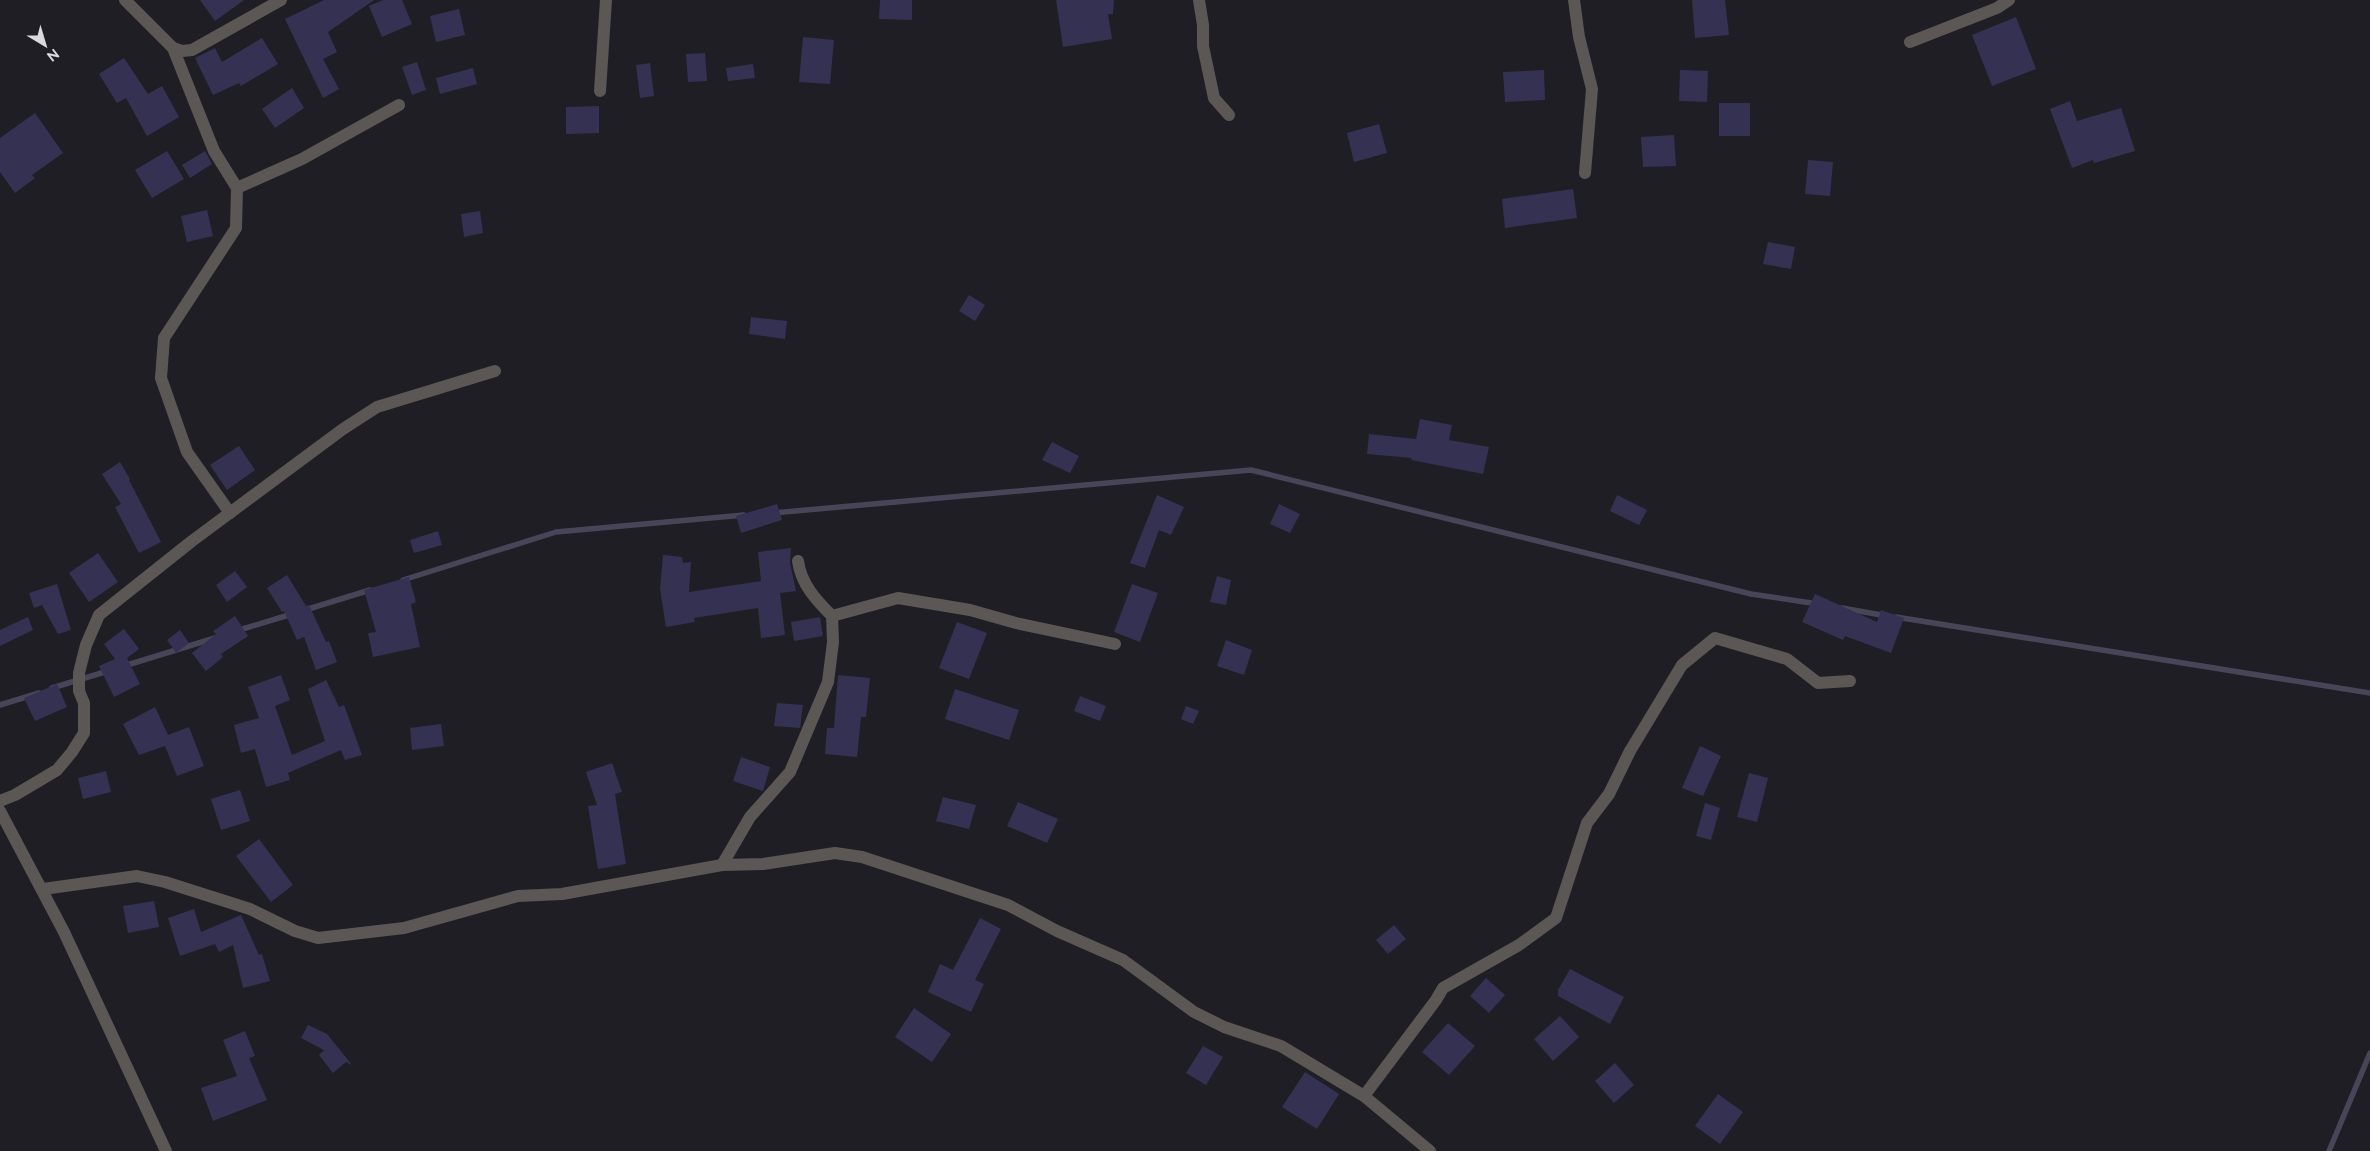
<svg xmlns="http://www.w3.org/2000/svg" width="2370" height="1151" viewBox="0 0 2370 1151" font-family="Raleway,sans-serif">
<rect width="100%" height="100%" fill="#1f1e25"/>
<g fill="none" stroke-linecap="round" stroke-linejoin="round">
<!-- stream -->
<g stroke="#494559" stroke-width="5.5">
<path d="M773,513l478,-43 500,124 67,10"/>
<path d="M403,580l153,-48 188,-17"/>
<path d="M1842,608l45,8"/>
<path d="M305,610l65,-20"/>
<path d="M1896,617l474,76"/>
<path d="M236,631l56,-17"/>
<path d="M124,666l91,-28"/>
<path d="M52,688l56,-17"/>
<path d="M0,705l39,-12"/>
<path d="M2329,1151l41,-98"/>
</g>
</g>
<!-- building -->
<g fill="#353152">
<path d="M200,0h44l-29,21z"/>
<path d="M324,0h50l-46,32 9,20 -14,7 16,30 -16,9 -38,-79z"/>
<path d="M383,0h19l10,24 -30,13 -13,-31z"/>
<path d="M880,0h32v20l-33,-1z"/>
<path d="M1056,0h58l-1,14h-5l4,25 -49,8z"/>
<path d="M1692,0h33l4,35 -34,3z"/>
<path d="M459,9l6,26 -29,7 -6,-26z"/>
<path d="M2016,17l20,52 -44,17 -20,-51z"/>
<path d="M803,37l31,3 -4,44 -31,-2z"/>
<path d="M262,38l16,26 -37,22 -2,-3 -26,12 -18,-37 20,-10 7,14z"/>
<path d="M705,53l2,28 -19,1 -2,-28z"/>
<path d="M124,58l24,36 14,-8 17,31 -32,19 -21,-38 -9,5 -18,-29z"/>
<path d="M417,62l9,28 -14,5 -10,-28z"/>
<path d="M650,63l4,33 -14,2 -4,-33z"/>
<path d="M753,64l2,14 -27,3 -2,-13z"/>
<path d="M473,68l4,16 -37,10 -4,-16z"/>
<path d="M1544,70l1,30 -40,2 -2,-30z"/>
<path d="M1680,70l28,1 -1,31 -28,-1z"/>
<path d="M292,88l12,20 -29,20 -13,-19z"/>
<path d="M2070,101l7,20 44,-13 14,43 -41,12 -1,-3 -21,8 -22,-59z"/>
<rect x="1719" y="103" width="31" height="33"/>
<path d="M599,106v27l-33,1v-27z"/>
<path d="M35,113l28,40 -31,22 3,3 -20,15 -15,-21v-34z"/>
<path d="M1379,124l8,29 -33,9 -7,-29z"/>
<path d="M1674,135l2,31 -33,1 -2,-30z"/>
<path d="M167,151l17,28 -32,19 -17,-28z"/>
<path d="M205,151l7,13 -22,14 -8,-13z"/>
<path d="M1808,160l25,2 -3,34 -25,-2z"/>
<path d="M1573,189l4,29 -72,10 -3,-29z"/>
<path d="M207,210l6,26 -26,6 -6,-26z"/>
<path d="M480,211l3,22 -19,4 -3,-23z"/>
<path d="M1768,242l27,5 -4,22 -28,-5z"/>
<path d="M969,295l16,10 -10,16 -16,-10z"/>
<path d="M751,317l36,4 -2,18 -36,-5z"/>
<path d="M1420,419l32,6 -3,15 40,7 -6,27 -72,-14 1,-2 -45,-4 2,-20 47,5z"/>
<path d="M1052,442l27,14 -9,17 -28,-13z"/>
<path d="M239,446l16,24 -28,20 -17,-25z"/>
<path d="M120,462l10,17 -1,1 32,62 -22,11 -24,-46 6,-3 -19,-30z"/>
<path d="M1157,495l27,12 -13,28 -12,-5 -14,38 -15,-5z"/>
<path d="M1617,495l30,15 -8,15 -29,-14z"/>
<path d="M777,504l5,16 -41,13 -5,-17z"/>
<path d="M1279,504l21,10 -10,19 -20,-9z"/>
<path d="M438,531l4,14 -28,8 -4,-13z"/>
<path d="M791,548l-1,15 6,28 -16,2 5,42 -24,3 -3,-30 -64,10 1,4 -29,5 -6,-38 3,-34 19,2 1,6 8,-1 -2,30 72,-11 -3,-29z"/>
<path d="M98,553l20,29 -29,20 -20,-29z"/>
<path d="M235,571l12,16 -20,15 -11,-17z"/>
<path d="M287,575l19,31 3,-1 17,37 3,-1 8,21 -21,8 -12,-33 -7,3 -13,-29 -2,1 -15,-24z"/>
<path d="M1217,576l14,4 -5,25 -16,-3z"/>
<path d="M409,577l7,25 -5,2 9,43 -47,10 -5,-24 8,-1 -12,-42z"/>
<path d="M57,584l14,46 -13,4 -16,-29 -8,3 -5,-15z"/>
<path d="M1132,584l26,9 -18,49 -26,-10z"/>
<path d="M1815,594l62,28 4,-12 23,8 -13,35 -46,-17 -2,4 -41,-18z"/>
<path d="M235,616l13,20 -27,18 2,3 -17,14 -14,-18 24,-19 -3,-3z"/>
<path d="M28,617l5,13 -33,16v-16z"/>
<path d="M820,617l3,19 -29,5 -3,-19z"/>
<path d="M957,622l30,11 -18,46 -30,-11z"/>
<path d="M124,629l15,20 -12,9 13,26 -26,13 -15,-31 16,-7 -11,-15z"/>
<path d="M180,630l9,13 -13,10 -9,-13z"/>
<path d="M1226,640l26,10 -8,25 -27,-9z"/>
<path d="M281,675l9,25 -15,6 17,49 33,-14 -17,-52 18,-9 13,27 5,-2 18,50 -17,5 -4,-10 -53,23 2,7 -24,7 -11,-38 -14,4 -7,-28 25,-7 -11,-31z"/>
<path d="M838,675l32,3 -4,39h-5l-4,40 -32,-3 2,-26h7z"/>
<path d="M57,684l10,23 -32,14 -11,-23z"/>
<path d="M955,689l64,21 -10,30 -64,-21z"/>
<path d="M1080,696l26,10 -6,15 -26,-10z"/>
<path d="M777,703l26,2 -3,23 -26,-2z"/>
<path d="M1186,706l13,5 -6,13 -12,-5z"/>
<path d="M155,707l13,28 21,-8 15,39 -27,10 -12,-30 -26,9 -16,-31z"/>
<path d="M441,724l3,22 -32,4 -2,-22z"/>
<path d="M1700,746l21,10 -18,40 -21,-8z"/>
<path d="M741,757l29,10 -7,24 -30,-10z"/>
<path d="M612,763l10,29 -7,2 11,70 -28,5 -10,-63 9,-1 -11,-33z"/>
<path d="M106,771l5,21 -28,7 -5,-21z"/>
<path d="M1749,773l19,5 -11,44 -20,-5z"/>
<path d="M240,790l10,31 -29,9 -10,-31z"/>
<path d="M943,797l33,8 -7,24 -33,-8z"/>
<path d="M1018,802l40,17 -11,24 -40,-17z"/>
<path d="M1705,803l15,5 -9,32 -15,-4z"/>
<path d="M259,839l34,46 -22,17 -35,-46z"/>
<path d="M154,901l5,26 -31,6 -5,-27z"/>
<path d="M194,909l7,23 40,-17 18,40 3,-1 8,27 -27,7 -10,-43 -14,7 -4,-8 -35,12 -12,-38z"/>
<path d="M980,918l21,11 -26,51 9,4 -13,28 -43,-20 12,-28 13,6z"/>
<path d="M1394,925l12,14 -18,15 -12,-14z"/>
<path d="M1570,969l54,28 -14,27 -52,-28v-6z"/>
<path d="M1486,978l19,17 -16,18 -19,-17z"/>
<path d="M914,1008l37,26 -19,28 -37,-25z"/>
<path d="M1560,1016l19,21 -26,24 -19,-22z"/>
<path d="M1448,1023l27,23 -26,29 -27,-23z"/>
<path d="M308,1025l19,9 25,31 -6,-3 -13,11 -14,-18 5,-5 -23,-12z"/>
<path d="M245,1031l10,25 -6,2 18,42 -54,21 -12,-33 36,-12 -14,-36z"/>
<path d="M1203,1046l20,11 -17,28 -20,-12z"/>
<path d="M1615,1063l19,22 -20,18 -19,-22z"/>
<path d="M1305,1072l34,22 -22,35 -35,-22z"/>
<path d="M1718,1094l25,18 -23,32 -25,-18z"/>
</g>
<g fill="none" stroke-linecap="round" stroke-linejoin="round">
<!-- street -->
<g stroke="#5a5754" stroke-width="12">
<path d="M125,0l48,48 41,103 23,37 -1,40 -72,110 -3,40 26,74 43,61"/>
<path d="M1199,0l4,25v21l11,52 15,17"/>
<path d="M1574,0l5,37 13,52 -7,84"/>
<path d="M1910,42l87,-34 12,-8"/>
<path d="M173,48l9,3 10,-1 89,-50"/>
<path d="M600,91l6,-91"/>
<path d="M237,188l65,-29 97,-54"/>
<path d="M832,616l66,-18 72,12 46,13 99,21"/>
<path d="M0,801l15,-6 42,-25 15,-18 12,-19v-30l-5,-12v-18l7,-28 13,-30 93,-74 151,-112 34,-22 118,-36"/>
<path d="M0,811l64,121 102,219"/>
<path d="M722,865l28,-48 40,-45 38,-90 5,-40 -1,-26c-16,-16 -31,-32 -34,-55"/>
<path d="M43,889l94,-13 28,6 85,27 45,22 23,7 86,-10 114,-32 44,-2 160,-29 41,-1 72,-11 27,4 146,48 49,26 66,29 71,52 30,15 57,19 83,50 66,55"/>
<path d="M1364,1096l72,-96 7,-12 76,-43 37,-27 31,-95 22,-29 21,-43 52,-86 33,-27 72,21 31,24 32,-2"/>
</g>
</g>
<!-- north arrow -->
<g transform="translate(45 45) rotate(142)" stroke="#1f1e25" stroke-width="4" paint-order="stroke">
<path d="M0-4L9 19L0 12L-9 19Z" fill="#d9d9de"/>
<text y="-8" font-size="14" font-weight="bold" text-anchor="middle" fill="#d9d9de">N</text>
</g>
</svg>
